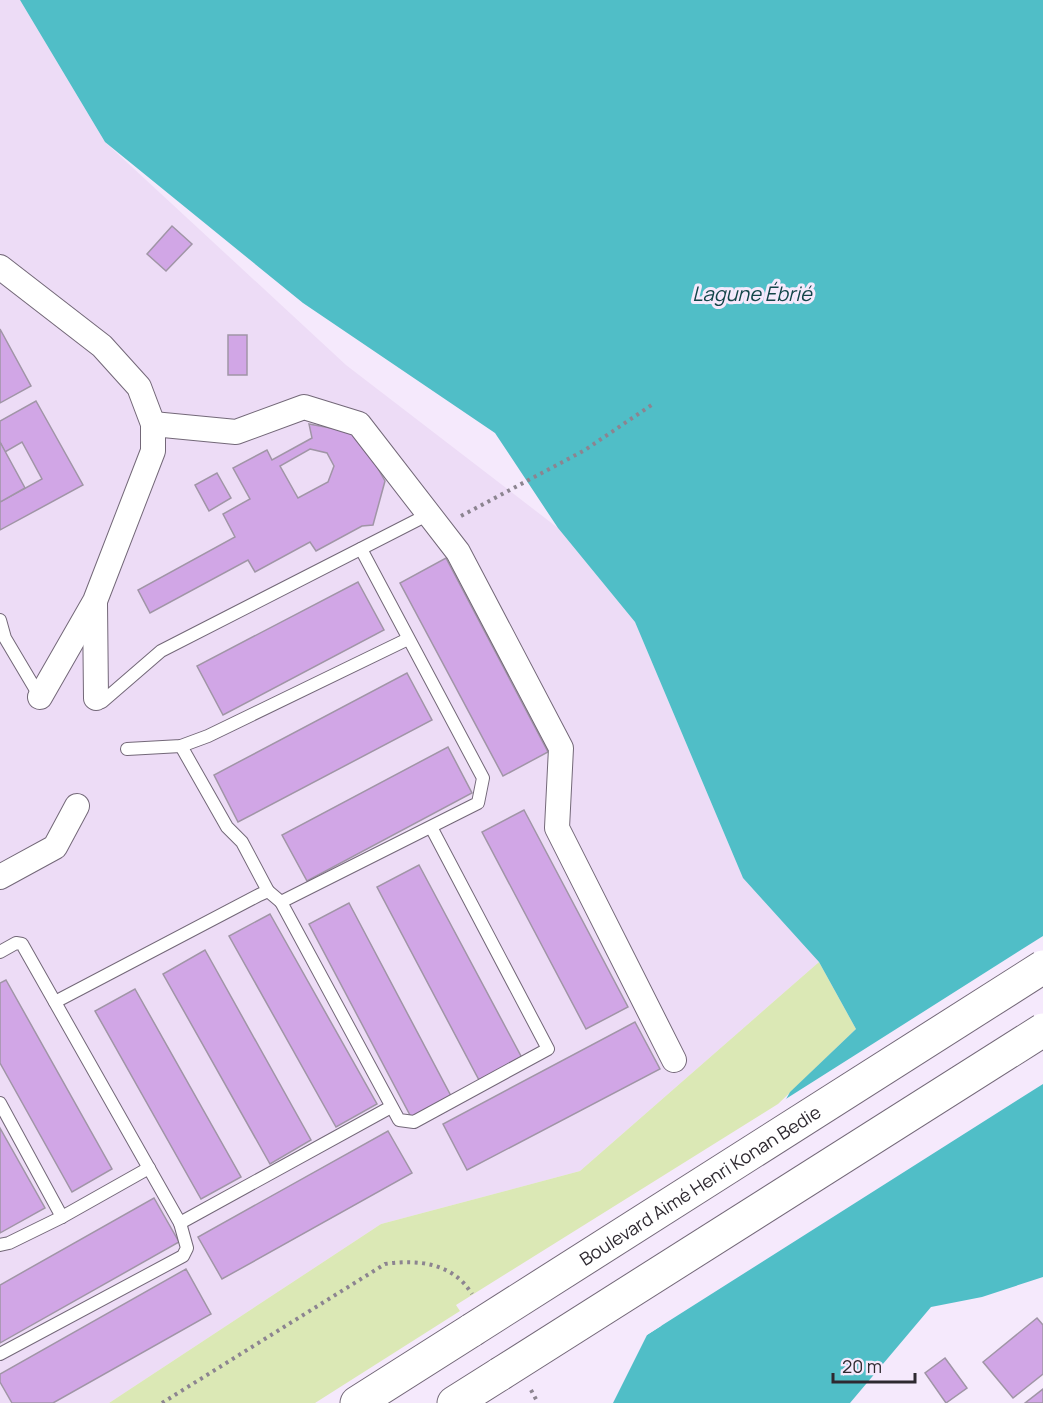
<svg xmlns="http://www.w3.org/2000/svg" width="1043" height="1403" viewBox="0 0 1043 1403" font-family="Manrope,sans-serif">
<rect width="100%" height="100%" fill="#f5e9fc"/>
<!-- built -->
<path fill="#eddcf6" d="M0,0h20l85,142 241,223 212,163 77,94 108,256 76,84 -239,209 -199,53 -272,179h-109z"/>
<!-- green -->
<path fill="#dbe8b5" d="M819,962l37,67 -78,75 -322,201 4,6 -145,92h-206l272,-179 199,-53z"/>
<!-- water -->
<path fill="#50bec7" d="M20,0h1023v1277l-61,20 -51,10 -81,96h-237l34,-68 14,-9 129,-234 66,-63 -37,-67 -76,-84 -108,-256 -77,-94 -63,-95 -192,-130 -198,-161z"/>
<!-- pier -->
<path fill="#f5e9fc" d="M1043,936v148l-401,254 3,-5 13,-9 123,-222z"/>
<!-- building -->
<g fill="#d1a6e6" stroke="#a095a6" stroke-width="1.5" fill-rule="evenodd">
<path d="M172,226l20,18 -26,27 -19,-17z"/>
<path d="M0,329l31,57 -31,17z"/>
<rect x="228" y="335" width="19" height="40"/>
<path d="M36,401l47,84 -83,45v-28l42,-23 -20,-37 -17,10 -5,-10v-21z"/>
<path d="M309,424l49,9 27,48 -12,44 -11,1 -46,25 -6,-9 -55,30 -7,-12 -98,53 -12,-23 97,-53 -12,-23 27,-15 -17,-31 34,-18 5,10 40,-22zM310,449l17,4 7,13 -6,16 -30,16 -18,-32z"/>
<path d="M0,442l25,46 -25,14z"/>
<path d="M217,473l14,25 -22,13 -14,-26z"/>
<path d="M446,558l102,194 -45,24 -103,-193z"/>
<path d="M358,582l26,48 -161,85 -26,-49z"/>
<path d="M407,673l25,47 -194,102 -24,-47z"/>
<path d="M448,747l24,46 -165,88 -25,-46z"/>
<path d="M524,810l104,197 -42,22 -104,-197z"/>
<path d="M419,865l103,193 -43,22 -102,-193z"/>
<path d="M349,903l102,193 -40,21 -102,-193z"/>
<path d="M270,914l107,190 -41,23 -107,-191z"/>
<path d="M205,950l106,190 -41,24 -107,-190z"/>
<path d="M6,980l106,189 -40,23 -72,-129v-80z"/>
<path d="M135,989l106,188 -40,22 -106,-188z"/>
<path d="M635,1022l25,47 -193,101 -24,-46z"/>
<path d="M0,1128l45,80 -45,25z"/>
<path d="M388,1131l24,42 -190,106 -24,-42z"/>
<path d="M154,1198l25,44 -179,101v-58z"/>
<path d="M186,1269l25,45 -158,89h-41l-12,-21v-8z"/>
<path d="M1037,1318l6,7v49l-30,24 -30,-36z"/>
<path d="M945,1358l22,30 -21,15 -21,-30z"/>
<path d="M1043,1389v14h-18z"/>
</g>
<g fill="none" stroke-linecap="round" stroke-linejoin="round">
<defs>
<g id="lane">
<path d="M361,549l122,229 -5,25 -197,99 118,218 15,2 134,-73 -117,-222"/>
<path d="M0,620l5,18 35,59"/>
<path d="M102,702l59,-51 268,-137"/>
<path d="M181,746l46,81 15,15 26,49"/>
<path d="M127,749l54,-3 27,-10 200,-97"/>
<path d="M0,952l16,-9 6,1 158,279 211,-116"/>
<path d="M55,1002l204,-107 9,-4 13,11"/>
<path d="M0,1103l62,114"/>
<path d="M0,1245l9,-2 53,-26 87,-49"/>
<path d="M0,1354l183,-98 4,-8 -7,-25"/>
</g>
<g id="street">
<path d="M0,267l102,79 37,41 14,37v27l-58,150 -55,96"/>
<path d="M153,424l83,8 68,-25 55,17 99,128 103,196 -4,80 117,232"/>
<path d="M95,604l1,94"/>
<path d="M0,877l55,-30 22,-41"/>
</g>
<g id="highway">
<path d="M357,1403l115,-73"/>
<path d="M454,1403l46,-29"/>
</g>
</defs>
<!-- lane casing -->
<use href="#lane" stroke="#736878" stroke-width="14"/>
<!-- street casing -->
<use href="#street" stroke="#736878" stroke-width="26"/>
<!-- highway casing -->
<use href="#highway" stroke="#736878" stroke-width="35"/>
<!-- path -->
<g stroke="#8c8490" stroke-width="4" stroke-dasharray="3 4.5" stroke-linecap="butt">
<path d="M461,516l124,-66 68,-46"/>
<path d="M531,1390l7,13"/>
<path d="M162,1403l223,-139c33,-5 68,-1 87,30"/>
</g>
<!-- lane -->
<use href="#lane" stroke="#fff" stroke-width="12"/>
<!-- street -->
<use href="#street" stroke="#fff" stroke-width="24"/>
<!-- highway -->
<use href="#highway" stroke="#fff" stroke-width="33"/>
<defs>
<g id="highway-bridge">
<path id="s1" d="M472,1330l571,-363"/>
<path d="M500,1374l543,-344"/>
</g>
</defs>
<!-- highway-bridge casing -->
<use href="#highway-bridge" stroke="#736878" stroke-width="35" stroke-linecap="butt"/>
<!-- highway-bridge -->
<use href="#highway-bridge" stroke="#fff" stroke-width="33"/>
</g>
<g text-anchor="middle" dominant-baseline="central" stroke-width="6" stroke-linejoin="round" paint-order="stroke">
<!-- street labels -->
<g font-size="18" fill="#2e2930" stroke="#f5e9fc">
<text stroke="none"><textPath href="#s1" startOffset="270">Boulevard Aimé Henri Konan Bedie</textPath></text>
</g>
<!-- water labels -->
<g font-size="20" font-style="italic" fill="#124448" stroke="#f5e9fc">
<text x="752" y="293">Lagune Ébrié</text>
</g>
</g>
<!-- scale -->
<path d="M833 1373v9h82v-9" fill="none" stroke="#2e2930" stroke-width="3"/>
<text x="842" y="1373" font-size="18" fill="#2e2930" stroke="#f5e9fc" stroke-width="4.5" paint-order="stroke">20 m</text>
</svg>
